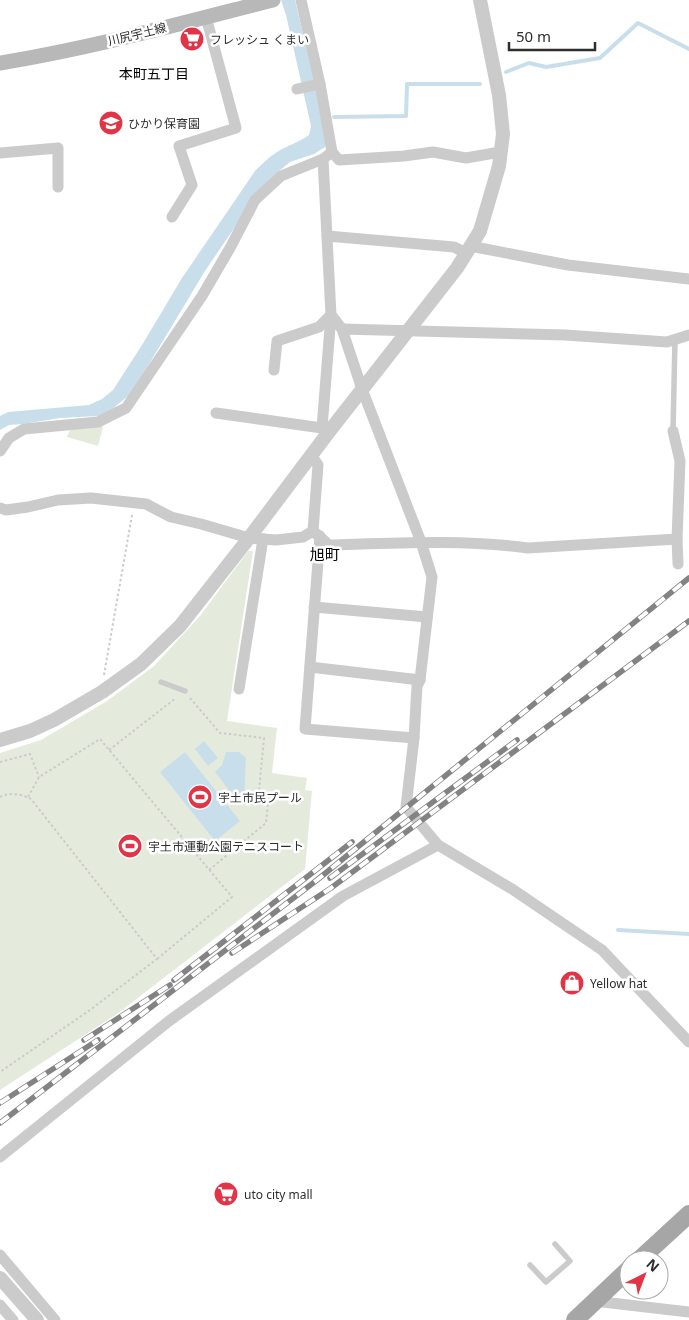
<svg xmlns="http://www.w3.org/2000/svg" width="689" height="1320" viewBox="0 0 689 1320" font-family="'Noto Sans','Noto Sans JP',sans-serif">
<rect width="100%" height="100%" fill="#fff"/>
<!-- green -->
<g fill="#e5ebdc">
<path d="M98,422l5,5 -5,19 -31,-9 5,-12z"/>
<path d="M248,551h5l-26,170 50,7 -5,45 35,5 -2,12 7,1 -7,78 -188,145 -117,76v-337l41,-13 66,-39 47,-35 46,-50z"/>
</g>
<!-- water -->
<g fill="#c8dfeb">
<path d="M281,0h14l33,138 -3,9 -11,7 -24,8 -18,15 -14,16 -53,78 -65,108 -12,17 -18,15 -12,5 -38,2 -37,6 -14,1 -9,5v-14l8,-4 81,-7 13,-6 11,-9 29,-45 40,-67 73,-107c7,-7 14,-14 22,-19 10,-6 22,-10 32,-17l2,-9 -25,-111z"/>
<path d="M204,741l14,17 -10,8 -13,-17z"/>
<path d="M185,752l55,69 -25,20 -55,-69z"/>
<path d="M226,752h13l7,6 -2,43 -6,1 -23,-30 7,-7z"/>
</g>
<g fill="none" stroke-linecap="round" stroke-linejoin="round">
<!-- stream -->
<g stroke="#c8dfeb" stroke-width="4">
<path d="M506,72l23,-9 17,4 54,-9 38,-35 51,26"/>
<path d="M334,117l72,-1 1,-32h73"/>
<path d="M618,930l71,4"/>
</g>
<!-- path -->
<g stroke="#cbcbcb" stroke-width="2" stroke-dasharray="2.5 2.5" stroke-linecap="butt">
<path d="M104,675l28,-160"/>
<path d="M190,698l30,35 44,5 -5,53 9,12 -2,20 -57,47"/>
<path d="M109,750l67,-52"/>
<path d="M0,762l30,-8 9,23"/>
<path d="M0,797c9,-5 22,-3 31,2l126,160 -67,51 -90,62"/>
<path d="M28,797l11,-20 61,-38 132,158 -75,62"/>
</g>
<!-- service -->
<g stroke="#cbcbcb" stroke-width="5.5">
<path d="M673,431l2,-92"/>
<path d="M161,682l24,9"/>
<path d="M530,1265l16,17 24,-21 -15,-17"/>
</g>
<!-- minor -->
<g stroke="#cbcbcb" stroke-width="11">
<path d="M297,89l23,-5"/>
<path d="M332,152l7,8 65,-4 29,-4 33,6 34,-6"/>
<path d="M0,153l58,-5v39"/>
<path d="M323,159l8,156 -9,113 6,5"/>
<path d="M172,217l20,-32 -13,-39 57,-18 -30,-111"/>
<path d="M327,236l127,11 12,6"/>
<path d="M470,246l98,19 121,14"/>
<path d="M331,315l11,14 20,60 59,153 11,35 -12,103 -3,6 -3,52 -8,69 32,38"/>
<path d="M342,329l223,6 102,7 22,-7"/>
<path d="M274,370l3,-29 42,-14 12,-12"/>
<path d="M216,413l106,15"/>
<path d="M0,451l9,-13 15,-9 74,-7 28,-14 76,-112 28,-48 25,-48 26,-24 42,-17 9,-7 -12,-68 -19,-84"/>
<path d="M311,455l7,10 -5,66 16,14c66,-2 133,-6 199,3l149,-9 3,-78 -7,-30"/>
<path d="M0,508l6,2 22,-3 30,-7 33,-2 55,6 25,13 30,7 48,14 27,2 27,-3 10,-6"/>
<path d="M320,536l-15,193 109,9"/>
<path d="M677,539l1,25"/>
<path d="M314,607l113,10"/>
<path d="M310,667l110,13"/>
<path d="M239,689l24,-150"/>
<path d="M0,1157l169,-136 174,-125 95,-51 74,44 90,61 87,92"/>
<path d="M0,1255l55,65"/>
<path d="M594,1301l95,11"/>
<path d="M0,1305l13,15"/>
</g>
<!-- tertiary -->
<g stroke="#cbcbcb" stroke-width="14">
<path d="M0,740l30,-9 24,-11 48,-28 39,-28 39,-38 69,-88 79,-105 129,-165 23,-37 19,-65 4,-32 -4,-39 -19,-95"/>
<path d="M0,1278l37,42"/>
</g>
<!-- secondary -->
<path stroke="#b8b8b8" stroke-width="15" d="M0,63c92,-15 183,-40 273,-63"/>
<!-- primary -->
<g stroke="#a6a6a6" stroke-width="18">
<path d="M639,1260l50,-46"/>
<path d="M575,1320l54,-51"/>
</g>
<defs>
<g id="rail">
<path d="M330,878l187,-138"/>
<path d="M232,953l99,-65 358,-267"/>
<path d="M174,980l178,-138"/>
<path d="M84,1040l86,-55"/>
<path d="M0,1103l98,-63"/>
<path d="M0,1123l317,-243 372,-302"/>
</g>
</defs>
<!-- rail casing -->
<use href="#rail" stroke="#838383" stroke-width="5.5"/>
<!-- rail -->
<use href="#rail" stroke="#fff" stroke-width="4" stroke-dasharray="11" stroke-linecap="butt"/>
</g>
<!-- icons -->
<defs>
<symbol id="supermarket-disc" viewBox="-11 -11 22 22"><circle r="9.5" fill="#e13447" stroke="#fff"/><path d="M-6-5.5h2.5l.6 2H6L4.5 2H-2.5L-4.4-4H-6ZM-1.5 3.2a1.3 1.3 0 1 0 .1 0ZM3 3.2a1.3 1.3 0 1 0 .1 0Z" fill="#fff"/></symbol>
<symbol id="school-disc" viewBox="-11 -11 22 22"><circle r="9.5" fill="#e13447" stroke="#fff"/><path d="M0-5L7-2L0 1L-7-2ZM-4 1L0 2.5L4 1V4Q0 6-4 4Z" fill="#fff"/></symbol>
<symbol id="stadium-disc" viewBox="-11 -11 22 22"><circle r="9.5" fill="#e13447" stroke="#fff"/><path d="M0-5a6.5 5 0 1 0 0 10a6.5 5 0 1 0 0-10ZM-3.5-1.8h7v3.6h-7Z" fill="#fff"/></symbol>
<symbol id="shop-disc" viewBox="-11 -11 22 22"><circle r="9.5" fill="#e13447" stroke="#fff"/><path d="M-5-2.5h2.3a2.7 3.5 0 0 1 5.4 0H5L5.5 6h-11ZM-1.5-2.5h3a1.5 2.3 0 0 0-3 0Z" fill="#fff"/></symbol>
</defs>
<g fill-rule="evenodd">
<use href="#supermarket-disc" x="178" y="25" width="28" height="28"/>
<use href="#school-disc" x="97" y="109" width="28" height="28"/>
<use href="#stadium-disc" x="186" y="783" width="28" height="28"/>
<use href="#stadium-disc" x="116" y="832" width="28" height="28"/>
<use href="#shop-disc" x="558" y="969" width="28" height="28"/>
<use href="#supermarket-disc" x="212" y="1180" width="28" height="28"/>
</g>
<g text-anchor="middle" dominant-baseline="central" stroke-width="5" stroke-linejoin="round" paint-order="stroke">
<!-- street labels -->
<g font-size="12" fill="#2e2e2e" stroke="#fff">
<text transform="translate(137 34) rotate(-14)">川尻宇土線</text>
</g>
<!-- poi labels -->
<g font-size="12" fill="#2e2e2e" stroke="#fff" text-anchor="start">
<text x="210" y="39">フレッシュ くまい</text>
<text x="128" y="123">ひかり保育園</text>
<text x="218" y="797">宇土市民プール</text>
<text x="148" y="846">宇土市運動公園テニスコート</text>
<text x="590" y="983">Yellow hat</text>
<text x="244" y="1194">uto city mall</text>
</g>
<!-- neighbourhood labels -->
<g font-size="14" fill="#000" stroke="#fff">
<text x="154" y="73">本町五丁目</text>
</g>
<!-- quarter labels -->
<g font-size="15" fill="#000" stroke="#fff">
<text x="325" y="554">旭町</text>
</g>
</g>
<!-- north arrow -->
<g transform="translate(644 1275) rotate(42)"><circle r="24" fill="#ffffff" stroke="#ababab"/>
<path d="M0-4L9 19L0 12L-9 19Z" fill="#e13447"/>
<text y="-8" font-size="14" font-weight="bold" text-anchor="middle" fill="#2e2e2e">N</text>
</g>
<!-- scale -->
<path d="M509 42v8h86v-8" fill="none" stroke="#2e2e2e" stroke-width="2.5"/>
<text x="516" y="42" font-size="15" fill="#2e2e2e" stroke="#ffffff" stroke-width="4" paint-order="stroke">50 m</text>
</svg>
